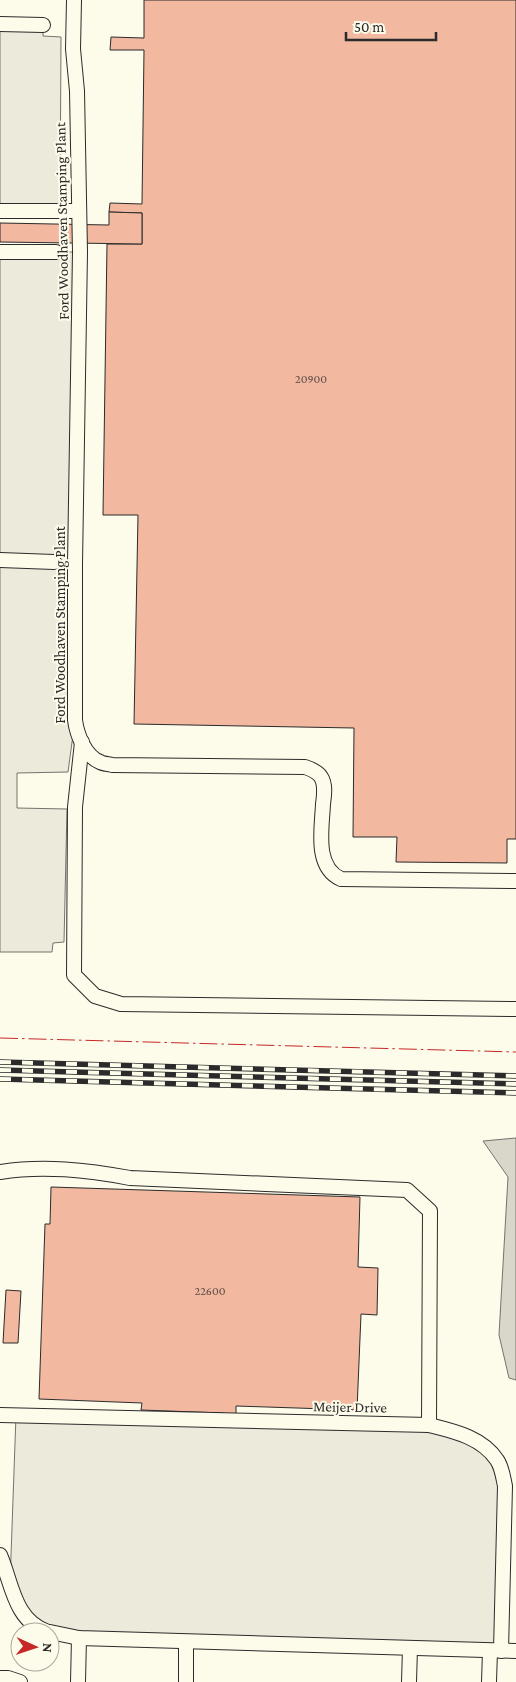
<svg xmlns="http://www.w3.org/2000/svg" width="516" height="1682" viewBox="0 0 516 1682" font-family="'Crimson Pro',serif">
<rect width="100%" height="100%" fill="#fdfbea"/>
<!-- parking -->
<g fill="#eceadb" stroke="#74746e">
<path d="M0,24l43,1v11l18,1 -1,174h-60z"/>
<path d="M0,252h80l-5,468 -7,52 -51,1v35l50,1 -3,133 -11,1 -1,9h-52z"/>
<path d="M16,1415l413,10 44,14 29,33 -1,179 -456,-20 -35,-47z"/>
</g>
<!-- water -->
<path fill="#d8d7c9" stroke="#74746e" d="M516,1138v242l-7,-2 -10,-43 9,-158 -25,-36z"/>
<!-- building -->
<g fill="#f2b8a0" stroke="#2b2b2b">
<path d="M144,0h372v839h-9v24l-111,-1 1,-25h-44l1,-109 -220,-4 4,-209h-35l4,-271h35v-31l-33,-1 1,-9 32,1 2,-154h-34l1,-13 33,1z"/>
<path d="M109,212l33,1v31l-142,-2v-19l109,2z"/>
<path d="M51,1187l309,10 -2,70 20,1 -1,47 -16,-1 -4,96 -121,-4v10h-8l-5,-3 -82,-3 1,-7 -103,-4 6,-175h5z"/>
<path d="M6,1290l15,1 -3,52h-15z"/>
</g>
<g fill="none" stroke-linecap="round" stroke-linejoin="round">
<defs>
<g id="minor">
<path d="M74,0l-1,49 4,42 3,161 -5,312v156c2,15 10,36 25,42 3,2 9,2 12,3l193,2c6,2 13,5 16,10 5,8 3,19 2,27 -1,24 -9,63 18,75l175,2"/>
<path d="M0,24l43,1"/>
<path d="M0,211h79"/>
<path d="M0,252h56"/>
<path d="M0,560l54,2"/>
<path d="M82,742l-7,65 -1,168 21,21 26,8 395,5"/>
<path d="M0,1172c43,-7 87,-2 130,6l277,12 23,21 -1,214"/>
<path d="M0,1415l429,10c24,6 53,12 68,35 5,7 6,17 8,26l-4,165"/>
<path d="M0,1555c12,28 14,66 48,77"/>
<path d="M50,1632l29,6 437,13"/>
<path d="M0,1678h8l12,4"/>
<path d="M78,1682l1,-44"/>
<path d="M186,1682v-40"/>
<path d="M409,1682l1,-34"/>
<path d="M489,1682l1,-31"/>
</g>
</defs>
<!-- minor casing -->
<use href="#minor" stroke="#2b2b2b" stroke-width="16"/>
<!-- minor -->
<use href="#minor" stroke="#fdfbea" stroke-width="14"/>
<defs>
<g id="rail">
<path d="M0,1062l516,14"/>
<path d="M0,1070l516,14"/>
<path d="M0,1079l516,14"/>
</g>
</defs>
<!-- rail casing -->
<use href="#rail" stroke="#2b2b2b" stroke-width="5.5"/>
<!-- rail -->
<use href="#rail" stroke="#fdfbea" stroke-width="4" stroke-dasharray="11" stroke-linecap="butt"/>
<!-- power -->
<path stroke="#c62828" stroke-width="1" stroke-dasharray="18 4 2.5 4" stroke-linecap="butt" d="M0,1038l516,14"/>
</g>
<g text-anchor="middle" dominant-baseline="central" stroke-width="4" stroke-linejoin="round" paint-order="stroke">
<!-- number labels -->
<g font-size="12" fill="#5d4e48">
<text x="311" y="379">20900</text>
<text x="210" y="1291">22600</text>
</g>
<!-- street labels -->
<g font-size="15" fill="#2b2b2b" stroke="#fdfbea">
<text transform="translate(62 221) rotate(-91)">Ford Woodhaven Stamping Plant</text>
<text transform="translate(60 625) rotate(-90)">Ford Woodhaven Stamping Plant</text>
<text transform="translate(350 1407) rotate(1)">Meijer Drive</text>
</g>
</g>
<!-- north arrow -->
<g transform="translate(35 1647) rotate(93)"><circle r="24" fill="#fdfbea" stroke="#a9a89e"/>
<path d="M0-4L9 19L0 12L-9 19Z" fill="#c62828"/>
<text y="-8" font-size="14" font-weight="bold" text-anchor="middle" fill="#2b2b2b">N</text>
</g>
<!-- scale -->
<path d="M346 32v8h90v-8" fill="none" stroke="#2b2b2b" stroke-width="2.5"/>
<text x="354" y="32" font-size="15" fill="#2b2b2b" stroke="#fdfbea" stroke-width="4" paint-order="stroke">50 m</text>
</svg>
